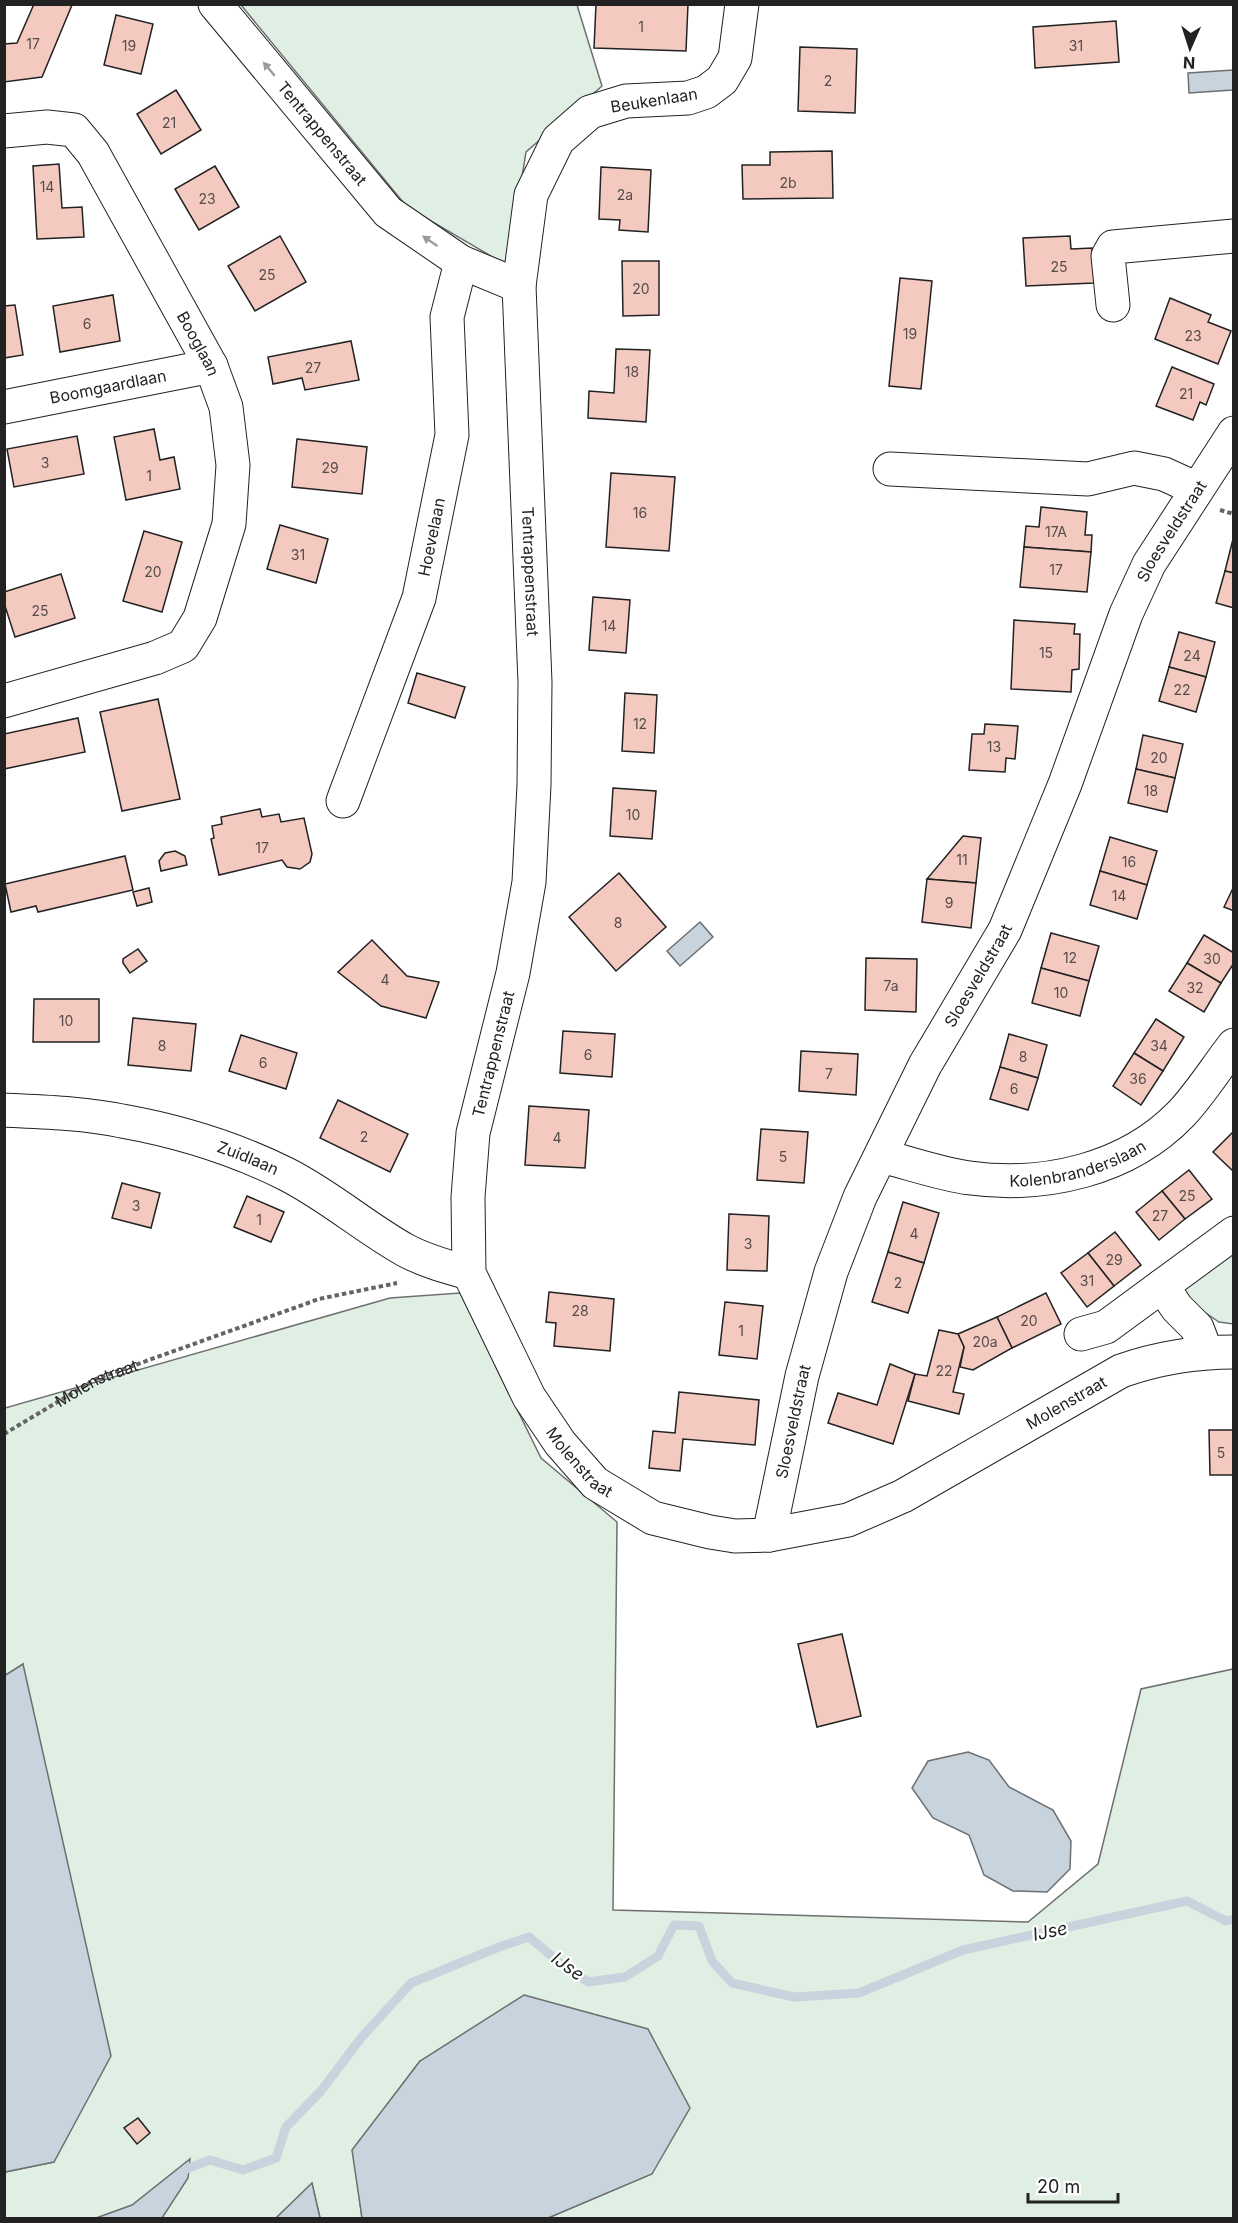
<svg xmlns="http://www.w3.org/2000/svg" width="1238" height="2223" viewBox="0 0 1238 2223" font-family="Inter,sans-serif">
<rect width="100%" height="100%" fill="#fff"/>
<!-- green -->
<g fill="#e0efe3" stroke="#6f6f6f" stroke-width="1.5">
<path d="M241,5h336l25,81 -76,66 -18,114 -101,-59z"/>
<path d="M1233,1248v76l-14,-2 -44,-30z"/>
<path d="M460,1293l81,165 76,64 -4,388 415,12 70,-58 43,-175 92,-20v549h-685l103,-44 -231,-113 -67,89 9,68h-42l-8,-34 -36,34h-271v-46l49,-10 -31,-498 -18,12v-268l385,-110z"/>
</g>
<!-- water -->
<g fill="#c7d3dd" stroke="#6f6f6f" stroke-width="1.5">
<path d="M1233,70v20l-44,3 -1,-20z"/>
<path d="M700,922l13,15 -33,29 -13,-15z"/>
<path d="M23,1664l88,392 -57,106 -49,10 -1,-496z"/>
<path d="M968,1752l21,8 20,27 44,23 18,31 -1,28 -23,23 -34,-1 -29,-16 -15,-40 -36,-17 -21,-30 16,-27z"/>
<path d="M524,1995l124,34 42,79 -38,66 -104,44h-186l-10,-68 68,-89z"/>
<path d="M190,2159l-2,19 -26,40h-66l36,-13z"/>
<path d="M312,2183l8,35h-44z"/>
</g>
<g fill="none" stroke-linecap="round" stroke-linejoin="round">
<!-- stream -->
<path stroke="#c7d3dd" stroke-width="9" d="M181,2174l5,-5 24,-9 33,10 33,-12 10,-31 35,-36 40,-53 50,-55 88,-36 30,-10 32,27 27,18 37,-5 33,-21 16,-31 25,1 13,35 20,22 62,14 65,-4 104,-43 224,-49 39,20 8,-2"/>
</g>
<!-- building -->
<g fill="#f3c9c0" stroke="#222" stroke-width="1.5">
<path d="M34,4l38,1 -30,72 -38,5v-38l13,-1z"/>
<path d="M596,4h92l-2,47 -92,-3z"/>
<path d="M116,15l37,9 -12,50 -37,-9z"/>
<path d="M1116,21l3,41 -84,6 -2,-41z"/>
<path d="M800,47l57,2 -2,64 -57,-2z"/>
<path d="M176,90l25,40 -40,24 -24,-40z"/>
<path d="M832,151l1,47 -90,1 -1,-34h28v-13z"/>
<path d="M59,164l3,44 20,-1 2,30 -47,2 -4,-73z"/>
<path d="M215,166l24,41 -40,23 -24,-41z"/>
<path d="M601,167l50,3 -3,62 -29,-2 1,-10 -21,-1z"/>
<path d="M280,236l26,46 -51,29 -27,-45z"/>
<path d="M1070,236l1,13 21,-1 2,35 -68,3 -3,-48z"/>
<path d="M622,261h37v54l-36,1z"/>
<path d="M900,278l32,3 -11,108 -32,-3z"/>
<path d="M113,295l7,46 -60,11 -7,-46z"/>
<path d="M1170,298l41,17 -3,7 23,9 -13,33 -63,-25z"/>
<path d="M15,305l8,50 -19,3v-52z"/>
<path d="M351,341l8,39 -54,10 -3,-12 -29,6 -5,-27z"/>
<path d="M616,349l34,1 -4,72 -58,-4 1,-27 25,2z"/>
<path d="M1172,367l42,17 -8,21 -6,-3 -7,18 -37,-14z"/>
<path d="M154,429l6,31 14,-3 6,32 -54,11 -12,-63z"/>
<path d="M77,436l7,38 -70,13 -7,-38z"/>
<path d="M297,439l70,8 -5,47 -70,-7z"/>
<path d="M611,473l64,4 -6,74 -63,-4z"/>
<path d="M1041,507l46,5 -2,23h7l-1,17 -67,-5 2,-21 13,1z"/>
<path d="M280,525l48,14 -12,44 -49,-14z"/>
<path d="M144,531l38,11 -20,70 -39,-11z"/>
<path d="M1233,539h1v34l-9,-2z"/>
<path d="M1024,547l67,5 -4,40 -67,-5z"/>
<path d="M1225,571l9,2v35l-18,-5z"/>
<path d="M61,574l14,44 -60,19 -11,-34v-11z"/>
<path d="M593,597l37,3 -4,53 -37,-3z"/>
<path d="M1014,620l61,4 -1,10h6l-1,35 -7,1 -1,22 -60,-3z"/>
<path d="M1179,632l36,10 -9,35 -37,-10z"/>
<path d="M1169,667l37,10 -10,35 -37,-11z"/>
<path d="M417,673l48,14 -10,31 -47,-15z"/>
<path d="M625,693l32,2 -3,58 -32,-2z"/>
<path d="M158,699l22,100 -58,12 -22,-99z"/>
<path d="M78,718l7,34 -81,17v-35z"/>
<path d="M985,724l33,2 -3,33 -9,-1 -1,14 -36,-2 3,-36h12z"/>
<path d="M1143,735l40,9 -8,34 -39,-9z"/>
<path d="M1136,769l39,9 -8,34 -39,-9z"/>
<path d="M613,788l43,3 -4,48 -42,-3z"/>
<path d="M260,809l2,8 17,-3 2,8 23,-4 8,36 -2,8 -10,7 -13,-2 -5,-7 -63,15 -8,-36 3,-1 -2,-12 10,-2 -1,-7z"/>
<path d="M963,836l18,2 -5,45 -49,-4z"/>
<path d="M1110,837l47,14 -10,34 -47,-14z"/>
<path d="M175,851l10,5 2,9 -26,6 -2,-10 6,-8z"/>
<path d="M125,856l8,34 -95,22 -2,-6 -25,6 -6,-28z"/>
<path d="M1100,871l47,14 -10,34 -47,-14z"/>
<path d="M619,873l47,54 -50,44 -47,-54z"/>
<path d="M927,879l49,4 -5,45 -49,-6z"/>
<path d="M1234,886v25l-10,-4z"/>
<path d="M149,888l3,14 -15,4 -4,-14z"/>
<path d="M1051,933l48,13 -10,35 -48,-13z"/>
<path d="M1204,935l30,18v10l-13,20 -34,-20z"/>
<path d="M372,940l35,36 32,6 -13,36 -45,-12 -43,-34z"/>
<path d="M138,949l9,12 -17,12 -7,-10v-4z"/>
<path d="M866,958l51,1 -1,53 -51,-2z"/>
<path d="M1187,963l34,20 -17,29 -35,-21z"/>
<path d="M1041,968l48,13 -9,35 -48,-13z"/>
<path d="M34,999h65v43h-66z"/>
<path d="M133,1018l63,6 -5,47 -63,-6z"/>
<path d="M1156,1019l28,18 -21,34 -29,-18z"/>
<path d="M563,1031l52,3 -3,43 -52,-4z"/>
<path d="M1009,1034l38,11 -9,33 -38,-11z"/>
<path d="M241,1035l56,18 -11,36 -57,-18z"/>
<path d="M801,1051l57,3 -2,41 -57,-4z"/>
<path d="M1134,1053l29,18 -22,34 -28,-19z"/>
<path d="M1000,1067l38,11 -10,32 -38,-11z"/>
<path d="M338,1100l70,34 -18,38 -70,-34z"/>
<path d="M529,1106l60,4 -4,58 -60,-3z"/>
<path d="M761,1129l47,3 -4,51 -47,-3z"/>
<path d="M1234,1131v41l-21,-20z"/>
<path d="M1189,1170l23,29 -27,20 -23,-28z"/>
<path d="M122,1183l38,10 -9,35 -39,-10z"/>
<path d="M1162,1191l23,28 -26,21 -23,-28z"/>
<path d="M247,1196l37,16 -13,30 -37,-15z"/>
<path d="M903,1202l36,11 -15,50 -36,-11z"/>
<path d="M729,1214l40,2 -2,55 -40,-1z"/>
<path d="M1115,1232l26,33 -27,21 -26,-33z"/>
<path d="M888,1252l36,11 -16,50 -36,-11z"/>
<path d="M1088,1253l26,33 -27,21 -26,-34z"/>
<path d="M549,1292l65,7 -4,52 -56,-5 2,-23 -10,-1z"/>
<path d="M1046,1293l15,31 -49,24 -15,-31z"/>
<path d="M725,1302l38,4 -6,53 -38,-4z"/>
<path d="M997,1317l15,31 -39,22 -13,-3 4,-20 -6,-13z"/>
<path d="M939,1330l19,4 6,13 -11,45 11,2 -5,20 -51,-13 7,-27 12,2z"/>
<path d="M890,1364l25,10 -22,70 -65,-21 10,-30 39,12z"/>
<path d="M679,1392l80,8 -4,45 -72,-6 -3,32 -31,-3 4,-37 22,2z"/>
<path d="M1209,1430h25v45h-24z"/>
<path d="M842,1634l19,82 -44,11 -19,-83z"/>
<path d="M138,2118l12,15 -13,11 -13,-16z"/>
</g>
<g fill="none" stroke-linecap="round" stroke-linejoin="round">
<defs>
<g id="minor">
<path id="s2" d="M215,4l173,208 73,50 58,24"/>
<path id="s3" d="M742,4l-7,54 -13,22 -16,12 -18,6 -62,3 -36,11 -32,28 -27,55 -12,91 16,396 -1,103 -5,97 -16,91 -40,160 -5,64 1,76 60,124 31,46 35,40 58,35 57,14 25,4 34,-1 79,-15 55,-24 218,-125c37,-13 73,-19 113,-19"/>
<path id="s4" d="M4,131l43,-4 27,3 19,23 118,213 15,41 7,58 -4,59 -29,94 -17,28 -28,12 -151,43"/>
<path d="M1113,305l-5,-49 5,-9 121,-11"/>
<path id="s5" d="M4,407l207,-41"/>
<path d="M890,469l198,10 46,-11 30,6 33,15"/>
<path id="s6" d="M343,801l76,-203 33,-163 -5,-118 14,-55"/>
<path id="s7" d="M4,1110c40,2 80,3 118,11 56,10 114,28 164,53 42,21 78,53 119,76 20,11 43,17 64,23"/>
<path id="s8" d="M881,1156c29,7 59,18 89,22 74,10 157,-8 211,-64 19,-20 35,-46 53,-69"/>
<path d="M1162,1286l15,22 20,20 9,24"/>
<path d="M1081,1334l25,-7 128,-94"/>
<path id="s9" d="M769,1535l33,-159 29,-104 29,-75 65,-132 80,-135 60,-146 61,-170 23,-50 85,-131"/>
</g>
</defs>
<!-- minor casing -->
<use href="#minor" stroke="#222" stroke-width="35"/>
<!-- path -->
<g stroke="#646464" stroke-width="4" stroke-dasharray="4.5 3" stroke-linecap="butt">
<path d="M1220,510l14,4"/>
<path id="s1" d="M4,1434l92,-55 223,-80 78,-16"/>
</g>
<!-- minor -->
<use href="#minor" stroke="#fff" stroke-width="33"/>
</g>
<!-- one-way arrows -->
<defs><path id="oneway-solid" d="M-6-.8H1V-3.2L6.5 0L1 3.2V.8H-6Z" transform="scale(1.5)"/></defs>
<g fill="#9c9c9c">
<use href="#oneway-solid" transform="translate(269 69) rotate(-130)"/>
<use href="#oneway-solid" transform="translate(430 241) rotate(-146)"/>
</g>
<g text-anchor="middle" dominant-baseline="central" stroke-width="4.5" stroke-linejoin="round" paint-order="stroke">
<!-- number labels -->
<g font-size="14" fill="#564c4a">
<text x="641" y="26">1</text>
<text x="33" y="43">17</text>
<text x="129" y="45">19</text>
<text x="1076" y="45">31</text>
<text x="828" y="80">2</text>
<text x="169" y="122">21</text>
<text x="788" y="182">2b</text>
<text x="47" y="186">14</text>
<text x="625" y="194">2a</text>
<text x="207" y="198">23</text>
<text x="1059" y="266">25</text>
<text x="267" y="274">25</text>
<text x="641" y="288">20</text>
<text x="87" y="323">6</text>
<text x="910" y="333">19</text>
<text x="1193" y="335">23</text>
<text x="313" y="367">27</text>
<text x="632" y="371">18</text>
<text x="1186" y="393">21</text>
<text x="45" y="462">3</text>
<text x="330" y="467">29</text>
<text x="149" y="475">1</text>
<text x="640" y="512">16</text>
<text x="1056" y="531">17A</text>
<text x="298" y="554">31</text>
<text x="1056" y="569">17</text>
<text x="153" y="571">20</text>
<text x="40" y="610">25</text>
<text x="609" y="625">14</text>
<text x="1046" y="652">15</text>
<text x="1192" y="655">24</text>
<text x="1182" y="689">22</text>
<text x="640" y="723">12</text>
<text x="994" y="746">13</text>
<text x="1159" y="757">20</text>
<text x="1151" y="790">18</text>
<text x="633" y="814">10</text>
<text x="262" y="847">17</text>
<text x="962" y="859">11</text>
<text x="1129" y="861">16</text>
<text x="1119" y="895">14</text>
<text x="949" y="902">9</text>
<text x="618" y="922">8</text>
<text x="1070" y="957">12</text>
<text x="1212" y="958">30</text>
<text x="385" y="979">4</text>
<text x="891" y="985">7a</text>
<text x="1195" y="987">32</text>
<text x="1061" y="992">10</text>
<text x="66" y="1020">10</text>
<text x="162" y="1045">8</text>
<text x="1159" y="1045">34</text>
<text x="588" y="1054">6</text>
<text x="1023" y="1056">8</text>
<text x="263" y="1062">6</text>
<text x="829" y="1073">7</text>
<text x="1138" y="1078">36</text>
<text x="1014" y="1088">6</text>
<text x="364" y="1136">2</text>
<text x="557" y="1137">4</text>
<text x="783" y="1156">5</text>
<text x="1187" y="1195">25</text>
<text x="136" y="1205">3</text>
<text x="1160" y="1215">27</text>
<text x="259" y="1219">1</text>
<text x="914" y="1233">4</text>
<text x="748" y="1243">3</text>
<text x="1114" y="1259">29</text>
<text x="1087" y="1280">31</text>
<text x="898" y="1282">2</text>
<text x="580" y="1310">28</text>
<text x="1029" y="1320">20</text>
<text x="741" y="1330">1</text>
<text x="985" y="1341">20a</text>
<text x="944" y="1370">22</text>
<text x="1221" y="1452">5</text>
</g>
<!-- street labels -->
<g font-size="16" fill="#222" stroke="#fff">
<text transform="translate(654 100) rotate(-9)">Beukenlaan</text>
<text stroke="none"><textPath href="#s2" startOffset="168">Tentrappenstraat</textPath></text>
<text stroke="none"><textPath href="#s4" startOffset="318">Booglaan</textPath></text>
<text stroke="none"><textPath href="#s5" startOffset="106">Boomgaardlaan</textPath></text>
<text stroke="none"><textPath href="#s9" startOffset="1088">Sloesveldstraat</textPath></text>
<text stroke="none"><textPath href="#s6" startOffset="279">Hoevelaan</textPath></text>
<text stroke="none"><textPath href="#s3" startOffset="700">Tentrappenstraat</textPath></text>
<text stroke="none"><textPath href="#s9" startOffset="602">Sloesveldstraat</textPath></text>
<text transform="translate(493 1054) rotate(-76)">Tentrappenstraat</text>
<text stroke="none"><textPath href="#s7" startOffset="250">Zuidlaan</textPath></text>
<text stroke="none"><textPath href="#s8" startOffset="202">Kolenbranderslaan</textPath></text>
<text stroke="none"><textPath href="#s1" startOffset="106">Molenstraat</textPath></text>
<text stroke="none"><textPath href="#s3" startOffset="2169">Molenstraat</textPath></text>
<text stroke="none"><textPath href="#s9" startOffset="116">Sloesveldstraat</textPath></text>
<text stroke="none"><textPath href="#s3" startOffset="1629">Molenstraat</textPath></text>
</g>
<!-- water labels -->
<g font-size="18" font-style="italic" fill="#222" stroke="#fff">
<text transform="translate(1050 1931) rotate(-12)">IJse</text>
<text transform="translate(568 1966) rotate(36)">IJse</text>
</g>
</g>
<!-- border -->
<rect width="1238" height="2223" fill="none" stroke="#222222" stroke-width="12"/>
<!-- north arrow -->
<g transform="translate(1190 48) rotate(183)" stroke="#ffffff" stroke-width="4.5" paint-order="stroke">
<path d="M0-4.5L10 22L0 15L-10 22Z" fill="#222222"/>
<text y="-9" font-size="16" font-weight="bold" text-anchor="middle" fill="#222222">N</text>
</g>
<!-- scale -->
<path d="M1028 2193v9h90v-9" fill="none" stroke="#222222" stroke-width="3"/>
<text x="1037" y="2193" font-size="18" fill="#222222" stroke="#ffffff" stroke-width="4.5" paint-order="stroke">20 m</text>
</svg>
